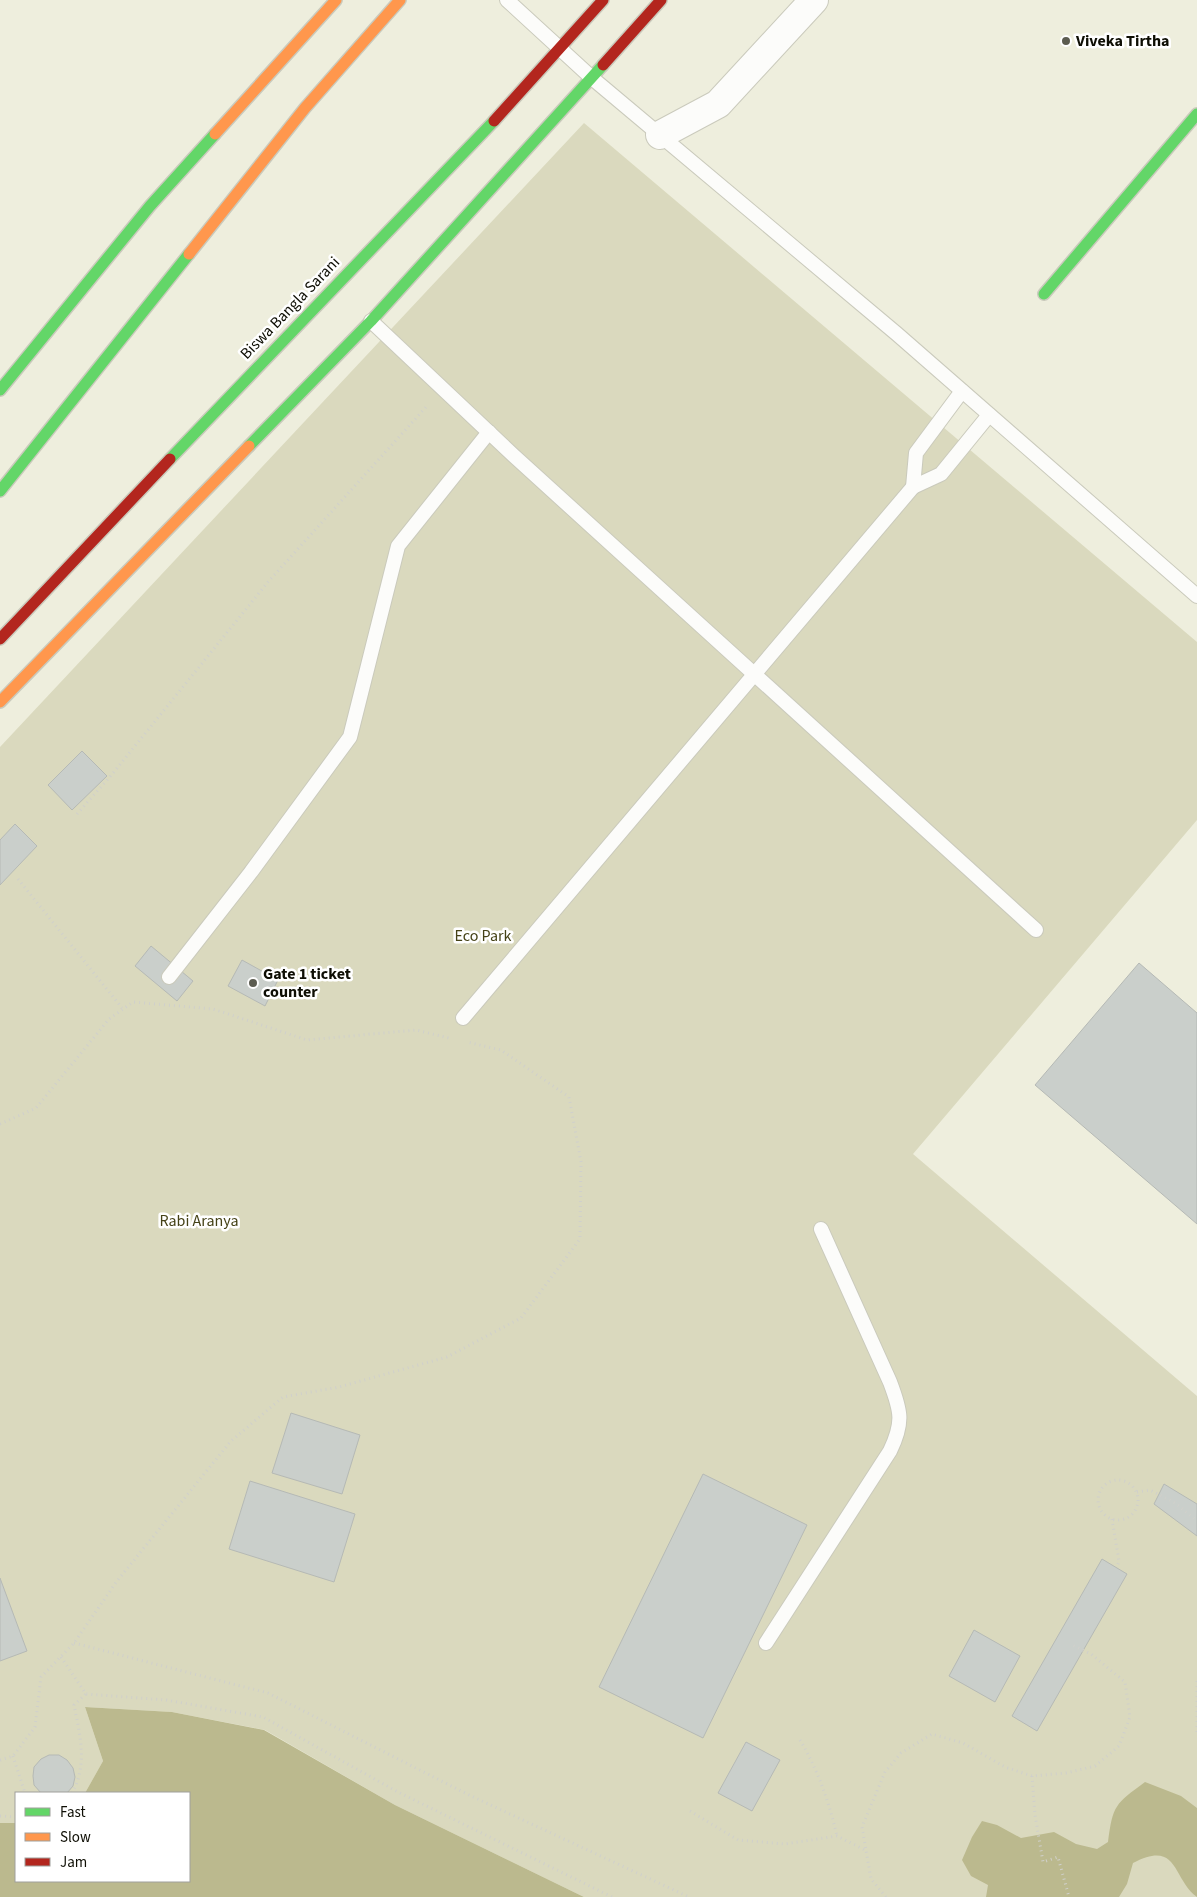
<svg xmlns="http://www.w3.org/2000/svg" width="1197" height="1897" viewBox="0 0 1197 1897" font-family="'Source Sans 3',sans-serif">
<rect width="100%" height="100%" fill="#eed"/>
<!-- green -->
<path fill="#dad9be" d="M584,123l613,519v178l-284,334 284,242v501h-613l-189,-92 -130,-75 -93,-18 -87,-5 18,54 -18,32h-69v30h-16v-1076z"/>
<!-- water -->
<g fill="#bbb98e">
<path d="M85,1707l87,5 92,18 131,75 189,92h-584v-74h16v58h173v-88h-104l18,-32z"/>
<path d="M1145,1782l36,14 16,12v89c-25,-18 -18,-58 -64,-34l-6,21 -8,13h-133l2,-12 -17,-9 -9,-16 10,-23 10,-16 15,4 24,13 33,-6 22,12 21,5 11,-7c5,-37 7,-38 37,-60z"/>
</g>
<!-- building -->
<g fill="#cacfcb" stroke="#b5b9b5">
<path d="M82,751l25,25 -35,34 -24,-25z"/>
<path d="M15,824l22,22 -37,39v-45z"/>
<path d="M151,946l42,35 -16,20 -42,-35z"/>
<path d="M242,960l36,20 -13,26 -37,-20z"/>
<path d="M1139,963l58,50v211l-162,-139z"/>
<path d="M291,1413l69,22 -18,59 -70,-21z"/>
<path d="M703,1474l104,51 -104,213 -104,-51z"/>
<path d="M250,1481l105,33 -21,68 -105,-33z"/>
<path d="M1164,1484l33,20v32l-43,-32z"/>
<path d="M1102,1559l25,15 -90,157 -25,-15z"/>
<path d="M0,1578l27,73 -27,10z"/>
<path d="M974,1630l46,26 -25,46 -46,-26z"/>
<path d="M746,1742l34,18 -28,51 -34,-18z"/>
<path d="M49,1755h10l8,5 6,8 2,9 -2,9 -6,7h-26l-7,-8 -1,-9 1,-9 7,-8z"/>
</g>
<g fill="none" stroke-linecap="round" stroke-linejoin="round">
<defs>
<g id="lane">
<path d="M507,0l85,78 305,256 300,262"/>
<path d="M371,321l142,134 523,475"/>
<path d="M962,391l-46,62 -3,34 28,-13 48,-59"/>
<path d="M169,977l82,-105 99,-135 48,-191 91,-114"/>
<path d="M463,1018l450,-531"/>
<path d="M766,1643l124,-192c14,-29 11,-40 0,-69l-69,-153"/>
</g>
<path id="street" d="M660,135l58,-31 96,-104"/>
<g id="fast">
<path d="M1044,294l153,-180"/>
<path d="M0,390l150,-184 65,-72"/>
<path d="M249,446l122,-125 232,-256"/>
<path d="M170,459l324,-338"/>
<path d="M0,491l189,-237"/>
</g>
<g id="slow">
<path d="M215,134l121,-134"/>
<path d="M189,254l116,-146 95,-108"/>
<path d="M0,702l249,-256"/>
</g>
<g id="jam">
<path d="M603,65l58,-65"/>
<path d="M494,121l109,-121"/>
<path d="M0,639l170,-180"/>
</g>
</defs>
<!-- lane casing -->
<use href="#lane" stroke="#cacabc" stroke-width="16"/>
<!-- street casing -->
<use href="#street" stroke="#cacabc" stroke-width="30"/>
<!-- fast casing -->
<use href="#fast" stroke="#cacabc" stroke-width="14"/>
<!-- slow casing -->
<use href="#slow" stroke="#cacabc" stroke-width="14"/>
<!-- jam casing -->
<use href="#jam" stroke="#cacabc" stroke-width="14"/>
<!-- path -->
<g stroke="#d0d0cb" stroke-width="3" stroke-dasharray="1 4" stroke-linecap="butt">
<path d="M77,814l32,-36 159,-196 159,-176"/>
<path d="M18,879l104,129"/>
<path d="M0,1124l36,-16 73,-89 24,-17 80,7 94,31 109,-10 33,8"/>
<circle cx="1118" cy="1500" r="20"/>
<path d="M1137,1492l13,-2 25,13 22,18"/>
<path d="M1112,1519l7,42 -2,5"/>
<path d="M74,1643l194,50 201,102 220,102"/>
<path d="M61,1657l25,37 80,6 97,17 135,75 214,105"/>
<path d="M1197,1681v51"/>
<path d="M800,1740c18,30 29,62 37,96"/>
<path d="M13,1756l12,37"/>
<path d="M0,1760l13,-4 22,-29 6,-50 33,-34 43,-62 114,-140 52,-44 56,-10 108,-30 74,-39 59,-79 1,-77 -12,-65 -68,-47 -34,-8"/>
<path d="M1032,1776l3,39 8,47 15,-5 11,40"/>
<path d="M72,1793c16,-28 8,-58 2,-88l12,-11"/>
<path d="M690,1811l48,29 47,4 52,-8 28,14"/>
<path d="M0,1816l16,1"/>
<path d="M886,1897l-15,-18 -9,-52 23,-55 16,-19 31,-19 31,9 42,24 27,9 34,-3 29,-7 24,-20 11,-29 -5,-35 -34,-28 -19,-9"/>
</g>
<!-- lane -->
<use href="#lane" stroke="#fcfcfa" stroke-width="14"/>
<!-- street -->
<use href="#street" stroke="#fcfcfa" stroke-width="28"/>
<!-- fast -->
<use href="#fast" stroke="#63d668" stroke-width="11"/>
<!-- slow -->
<use href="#slow" stroke="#ff974d" stroke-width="11"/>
<!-- jam -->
<use href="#jam" stroke="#b3261e" stroke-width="11"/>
</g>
<!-- markers -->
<g fill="#5c5c50" stroke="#fff" stroke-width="2">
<circle cx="1066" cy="41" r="5"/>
<circle cx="253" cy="983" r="5"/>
</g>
<g text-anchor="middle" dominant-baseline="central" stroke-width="5" stroke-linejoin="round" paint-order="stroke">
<!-- poi labels -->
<g font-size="16" font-weight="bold" fill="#0e0e04" stroke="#fff" text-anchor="start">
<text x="1076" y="41">Viveka Tirtha</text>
<text x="263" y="974">Gate 1 ticket<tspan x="263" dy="18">counter</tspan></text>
</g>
<!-- street labels -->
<g font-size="16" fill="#0e0e04" stroke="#fff">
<text transform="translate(290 308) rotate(-46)">Biswa Bangla Sarani</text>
</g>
<!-- park labels -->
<g font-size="16" fill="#454217" stroke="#fff">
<text x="483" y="936">Eco Park</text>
<text x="199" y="1221">Rabi Aranya</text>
</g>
</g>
<!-- legend -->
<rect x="15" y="1792" width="175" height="90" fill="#ffffff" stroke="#9f9f9b"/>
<rect x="25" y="1808" width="25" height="8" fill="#63d668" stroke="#9f9f9b"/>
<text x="60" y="1817" font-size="15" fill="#0e0e04">Fast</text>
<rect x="25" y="1833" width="25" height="8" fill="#ff974d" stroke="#9f9f9b"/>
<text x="60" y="1842" font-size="15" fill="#0e0e04">Slow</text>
<rect x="25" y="1858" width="25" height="8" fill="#b3261e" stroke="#9f9f9b"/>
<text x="60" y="1867" font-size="15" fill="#0e0e04">Jam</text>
</svg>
